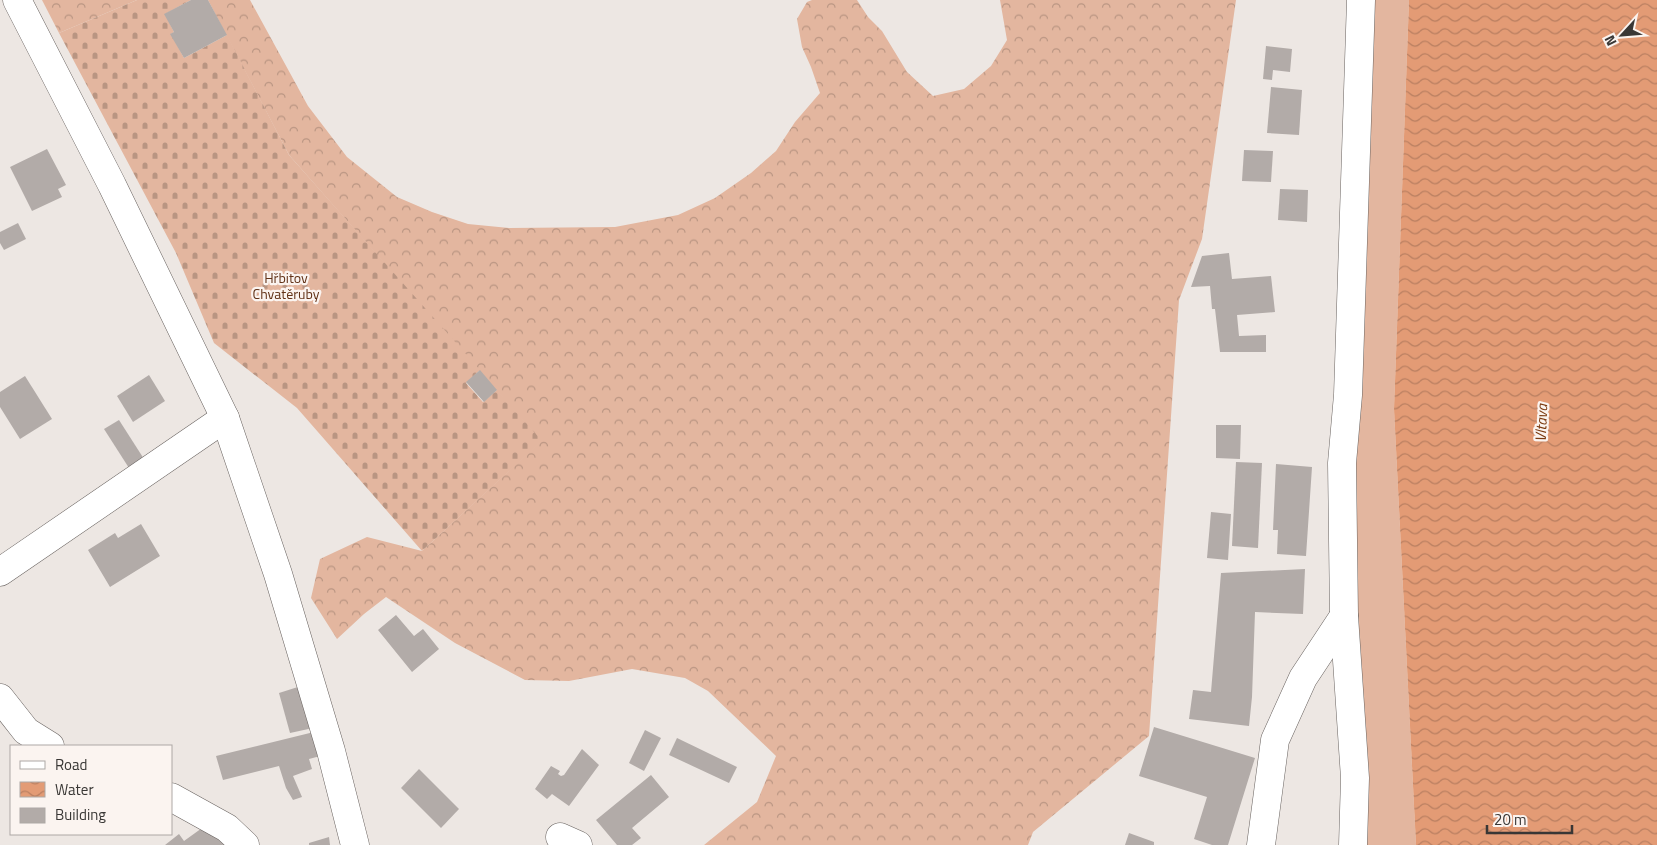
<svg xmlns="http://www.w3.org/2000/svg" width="1657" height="845" viewBox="0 0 1657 845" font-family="'Titillium Web',sans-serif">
<defs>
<pattern id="forest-crowns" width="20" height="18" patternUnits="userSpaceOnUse" patternTransform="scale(1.25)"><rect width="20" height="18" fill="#e3b69f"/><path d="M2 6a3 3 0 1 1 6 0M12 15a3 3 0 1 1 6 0" fill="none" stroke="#b99582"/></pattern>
<pattern id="cemetery-stones" width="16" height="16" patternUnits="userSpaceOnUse" patternTransform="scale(1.25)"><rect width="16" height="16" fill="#e3b69f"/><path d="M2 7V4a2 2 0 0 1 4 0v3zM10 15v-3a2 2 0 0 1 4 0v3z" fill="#b99582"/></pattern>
<pattern id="water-waves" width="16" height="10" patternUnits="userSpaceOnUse" patternTransform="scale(1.25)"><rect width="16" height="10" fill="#e39b75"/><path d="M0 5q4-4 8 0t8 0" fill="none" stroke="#b97f61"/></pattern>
</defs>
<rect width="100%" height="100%" fill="#ede7e3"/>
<!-- grass -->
<path fill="#e3b69f" d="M1361,0h48l-15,409 22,436h-63l-9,-229z"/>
<!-- forest -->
<g fill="url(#forest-crowns)">
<path d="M42,0h95l-78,33z"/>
<path d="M208,0h42l58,106 39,51 50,40 35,15 36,12 41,4 106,-1 63,-12 37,-17 36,-25 25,-22 19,-29 25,-29 -9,-26 -9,-20 -5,-28 10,-17 5,-2h45l11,17 14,14 25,41 26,24 31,-7 27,-23 16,-26 -7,-40h236l-34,239 -23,61 -30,436 -116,96 -5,13h-324l53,-43 19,-46 -68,-65 -23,-13 -53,-9 -63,12 -44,-1 -70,-37 -69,-46 -22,17 -27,25 -26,-41 9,-39 47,-22 55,14 119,-110 -252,-286z"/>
</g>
<!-- cemetery -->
<path fill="url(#cemetery-stones)" d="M137,0h54l-26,14 9,18 -3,2 13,24 43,-23 62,120 191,215 -14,13 17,19 14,-12 45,51 -120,110 -125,-143 -83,-65 -38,-90 -117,-220z"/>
<!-- water -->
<path fill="url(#water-waves)" d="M1409,0h248v845h-241l-22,-436z"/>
<!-- building -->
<g fill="#b2aba8">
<path d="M191,0h17l19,35 -43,23 -14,-24 4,-2 -10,-18z"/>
<path d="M1266,46l26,3 -2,23 -17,-2 -1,10 -9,-1z"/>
<path d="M1271,87l31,3 -3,45 -32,-2z"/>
<path d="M47,149l19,36 -8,4 4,8 -30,14 -22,-44z"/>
<path d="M1244,150l29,1 -2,31 -29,-1z"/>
<path d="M1280,189l28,1 -1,32 -29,-2z"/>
<path d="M18,223l8,16 -22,11 -4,-7v-11z"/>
<path d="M1229,253l3,26 39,-3 4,36 -38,3 2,21 27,-1v17h-46l-5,-43h-3l-2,-23 -19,1 11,-31z"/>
<path d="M480,370l17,20 -13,12 -18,-20z"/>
<path d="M149,375l16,26 -32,21 -16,-26z"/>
<path d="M25,376l27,43 -32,20 -20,-32v-15z"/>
<path d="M119,420l25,39 -15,9 -25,-39z"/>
<path d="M1216,425h25l-1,34 -24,-1z"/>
<path d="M1236,462l26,1 -4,85 -26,-2z"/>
<path d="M1276,464l36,3 -6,89 -29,-2 1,-24h-5z"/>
<path d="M1211,512l20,2 -3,46 -21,-2z"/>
<path d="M141,524l19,32 -50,31 -22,-37 27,-17 3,5z"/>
<path d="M1305,569l-2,45 -48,-2 -3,85 -3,29 -60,-7 4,-29 18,2 10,-119z"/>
<path d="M396,615l18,21 9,-7 16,20 -27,23 -34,-42z"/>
<path d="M301,686l12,42 -23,5 -11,-40z"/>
<path d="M1154,727l101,31 -27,87h-16l-18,-6 13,-42 -68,-21z"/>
<path d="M645,730l16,8 -17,33 -15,-8z"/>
<path d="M318,731l6,24 -15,4 3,10 -19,7 9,21 -9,3 -7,-12 -7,-22 -56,14 -7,-24z"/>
<path d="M677,738l60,29 -8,16 -60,-28z"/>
<path d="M582,749l17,16 -30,41 -17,-12 -5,5 -12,-10 16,-23 9,5 -2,3 3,2 3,-1z"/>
<path d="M419,769l40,40 -18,19 -40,-40z"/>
<path d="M651,775l18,22 -37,31 9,10 -9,7h-15l-21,-25z"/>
<path d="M209,823l16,22h-60l14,-11 5,7z"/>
<path d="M1129,833l25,9v3h-29z"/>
<path d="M329,837l1,8h-21v-2z"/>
</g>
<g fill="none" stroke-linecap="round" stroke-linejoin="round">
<defs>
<g id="minor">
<path d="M17,0l95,185 113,233 53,156 53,177 24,94"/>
<path d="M0,572l225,-154"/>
<path d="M0,698l26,33 24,15"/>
<path d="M171,797l56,31 18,17"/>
<path d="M560,837l18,8"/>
<path d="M1261,845l14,-105 28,-62 41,-62"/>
<path d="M1353,845l2,-67 -11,-162 -2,-153 6,-68 13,-395"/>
</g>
</defs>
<!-- minor casing -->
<use href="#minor" stroke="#696360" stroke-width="29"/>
<!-- minor -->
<use href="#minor" stroke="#fff" stroke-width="28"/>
</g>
<g text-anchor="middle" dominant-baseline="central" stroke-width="4.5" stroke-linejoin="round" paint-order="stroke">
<!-- park labels -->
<g font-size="14" fill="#613217" stroke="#fbf4f0">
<text x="286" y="277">Hřbitov<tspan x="286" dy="16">Chvatěruby</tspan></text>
</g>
<!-- water labels -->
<g font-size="15" font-style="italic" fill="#7c3b11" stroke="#fbf4f0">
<text transform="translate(1541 423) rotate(-88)">Vltava</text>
</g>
</g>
<!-- legend -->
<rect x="10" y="745" width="162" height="90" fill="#fbf4f0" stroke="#ada8a5"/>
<rect x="20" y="761" width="25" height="8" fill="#ffffff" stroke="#ada8a5"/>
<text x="55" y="770" font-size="15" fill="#393735">Road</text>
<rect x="20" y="782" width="25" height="15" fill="url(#water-waves)" stroke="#ada8a5"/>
<text x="55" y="795" font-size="15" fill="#393735">Water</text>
<rect x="20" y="808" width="25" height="15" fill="#b2aba8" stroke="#ada8a5"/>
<text x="55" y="820" font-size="15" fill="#393735">Building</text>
<!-- north arrow -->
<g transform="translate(1622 35) rotate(244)" stroke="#fbf4f0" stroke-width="4" paint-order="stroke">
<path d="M0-4L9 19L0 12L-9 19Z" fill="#393735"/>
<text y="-8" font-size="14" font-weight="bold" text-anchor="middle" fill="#393735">N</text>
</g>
<!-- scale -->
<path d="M1487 825v8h85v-8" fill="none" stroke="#393735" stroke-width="2.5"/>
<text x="1494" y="825" font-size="15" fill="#393735" stroke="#fbf4f0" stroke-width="4" paint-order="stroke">20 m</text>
</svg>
